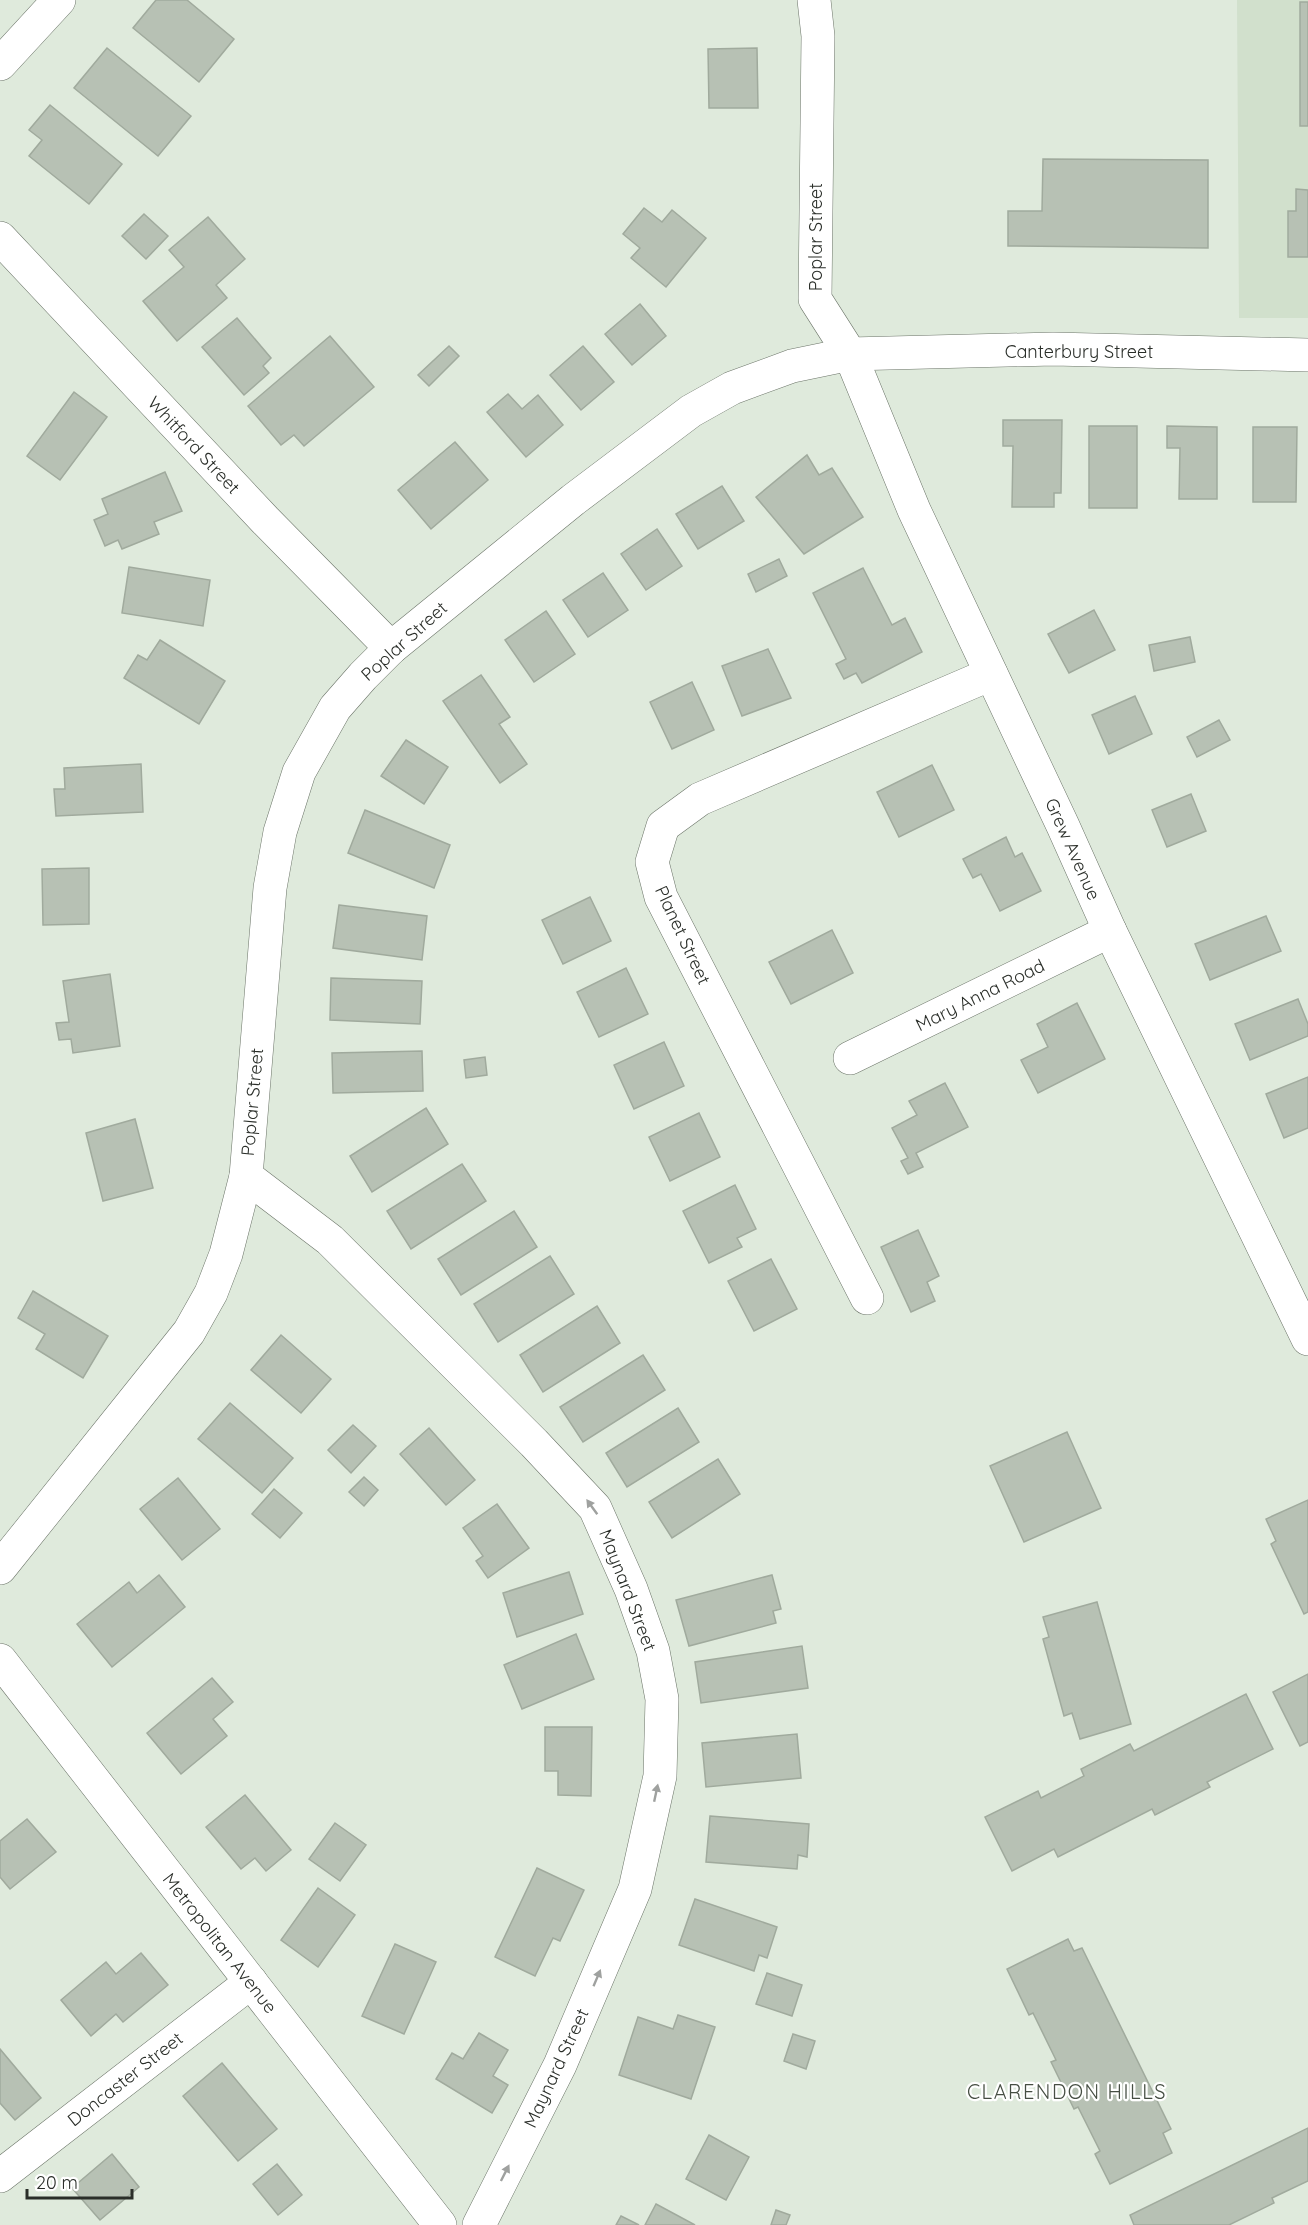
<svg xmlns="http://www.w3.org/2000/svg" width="1308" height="2225" viewBox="0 0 1308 2225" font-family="Quicksand,sans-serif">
<rect width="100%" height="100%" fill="#dfeadc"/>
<!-- built -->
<path fill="#d1e0cc" d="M1237,0h71v318h-69z"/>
<!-- building -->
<g fill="#b7c1b4" stroke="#a0aa9d" stroke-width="1.5">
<path d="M156,0h31l47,39 -35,43 -66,-54z"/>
<rect x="1300" y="2" width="8" height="124"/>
<path d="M107,48l84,68 -33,40 -84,-68z"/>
<path d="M757,48l1,60h-49l-1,-59z"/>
<path d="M50,105l72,59 -33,40 -60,-48 13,-16 -13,-10z"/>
<path d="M1043,159l165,1v88l-200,-2v-35h34z"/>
<path d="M1296,189l12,1v67h-20v-46h8z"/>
<path d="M644,208l18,14 10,-12 34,28 -40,49 -35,-29 9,-10 -17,-14z"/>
<path d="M144,214l24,22 -22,23 -24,-23z"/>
<path d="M208,217l37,42 -29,26 11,13 -50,43 -34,-40 41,-34 -15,-17z"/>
<path d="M640,304l26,32 -34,29 -27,-31z"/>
<path d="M237,318l34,40 -8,8 6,7 -25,22 -42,-48z"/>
<path d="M330,336l44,51 -70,59 -10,-11 -13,10 -33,-39z"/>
<path d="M449,346l10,10 -30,30 -11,-11z"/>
<path d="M583,346l31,36 -33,28 -31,-35z"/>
<path d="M74,392l33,25 -47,63 -33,-24z"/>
<path d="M508,394l14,15 16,-14 25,30 -37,32 -39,-45z"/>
<path d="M1003,420h59l-1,73h-7v14h-42l1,-61h-10z"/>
<rect x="1089" y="426" width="48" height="82"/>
<path d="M1167,426l50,1v72h-38l1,-51h-13z"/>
<path d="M1253,427h44l-1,75h-43z"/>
<path d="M455,442l33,38 -57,49 -33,-39z"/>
<path d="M807,455l12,20 13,-7 31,49 -59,37 -48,-57z"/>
<path d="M165,472l17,39 -28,11 5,12 -37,15 -4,-9 -13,6 -11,-26 14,-6 -6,-15z"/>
<path d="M722,486l22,35 -46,28 -22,-35z"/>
<path d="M657,529l25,37 -36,24 -25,-36z"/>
<path d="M779,559l8,17 -31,16 -8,-18z"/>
<path d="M129,567l81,13 -7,46 -81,-13z"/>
<path d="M863,568l29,57 13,-7 17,34 -60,31 -6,-10 -12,6 -8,-15 10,-5 -33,-66z"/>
<path d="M603,573l25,37 -40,27 -25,-37z"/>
<path d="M1094,610l21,40 -46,23 -21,-39z"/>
<path d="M546,611l29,43 -41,28 -29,-42z"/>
<path d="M1190,637l5,25 -41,9 -5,-26z"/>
<path d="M160,640l65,41 -26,43 -75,-46 14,-23 9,5z"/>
<path d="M768,649l23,49 -49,18 -20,-50z"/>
<path d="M481,675l29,42 -11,7 28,40 -27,19 -57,-82z"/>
<path d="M692,682l22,48 -42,19 -22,-47z"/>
<path d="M1135,696l17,38 -43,20 -17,-39z"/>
<path d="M1219,720l11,20 -33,17 -10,-20z"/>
<path d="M406,740l42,27 -24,37 -43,-28z"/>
<path d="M141,764l2,48 -87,4 -2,-27h11l-1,-21z"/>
<path d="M932,765l22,45 -55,27 -22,-45z"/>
<path d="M1191,794l15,37 -39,16 -15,-37z"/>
<path d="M365,810l85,35 -16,43 -86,-35z"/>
<path d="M1006,837l9,20 7,-4 19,38 -41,20 -19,-37 -8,4 -10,-19z"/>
<path d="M89,868v56l-46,1 -1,-56z"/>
<path d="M590,897l21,44 -48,23 -21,-44z"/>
<path d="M339,905l88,11 -5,44 -89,-12z"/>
<path d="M1266,916l15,35 -71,29 -15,-36z"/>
<path d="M832,930l21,43 -62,31 -22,-42z"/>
<path d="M626,968l22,46 -49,23 -22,-45z"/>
<path d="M110,974l10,72 -47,7 -2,-14 -12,1 -3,-17 13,-1 -6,-41z"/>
<path d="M331,978l91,3 -2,43 -90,-4z"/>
<path d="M1298,999l10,25v12l-58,24 -15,-36z"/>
<path d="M1077,1003l28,56 -67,34 -17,-33 27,-13 -11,-23z"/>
<path d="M664,1042l20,44 -50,23 -20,-44z"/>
<path d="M422,1051l1,40 -90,2 -1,-40z"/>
<path d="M485,1057l2,18 -21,3 -2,-18z"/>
<path d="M1308,1077v51l-24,10 -18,-44z"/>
<path d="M945,1083l23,44 -52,26 7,14 -15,7 -7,-13 7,-3 -16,-30 25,-13 -8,-14z"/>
<path d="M426,1108l22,36 -76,48 -22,-36z"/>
<path d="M699,1113l21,44 -50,24 -21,-44z"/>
<path d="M135,1119l18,69 -50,13 -17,-68z"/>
<path d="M462,1164l24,37 -75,48 -24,-38z"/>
<path d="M735,1185l21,44 -19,9 5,9 -33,16 -26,-52z"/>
<path d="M514,1211l23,36 -76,48 -23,-36z"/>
<path d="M918,1230l21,46 -12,6 8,19 -24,11 -30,-65z"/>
<path d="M550,1256l24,38 -76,48 -24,-38z"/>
<path d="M771,1259l26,50 -43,22 -26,-50z"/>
<path d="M33,1291l75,45 -25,42 -47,-29 9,-15 -27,-16z"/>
<path d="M597,1306l23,37 -77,49 -23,-37z"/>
<path d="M281,1335l50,44 -30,34 -50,-43z"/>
<path d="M643,1355l22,35 -82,52 -23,-35z"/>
<path d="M230,1403l63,55 -31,35 -64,-54z"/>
<path d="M678,1408l21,34 -72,45 -21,-34z"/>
<path d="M353,1425l23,21 -25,27 -23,-23z"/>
<path d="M429,1428l46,52 -29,25 -46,-51z"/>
<path d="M1067,1432l34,76 -77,34 -34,-76z"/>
<path d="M718,1459l22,35 -68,44 -23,-36z"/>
<path d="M364,1477l14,13 -14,16 -15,-14z"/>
<path d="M178,1478l42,51 -38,31 -42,-51z"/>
<path d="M274,1489l28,24 -22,25 -28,-24z"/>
<path d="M1308,1500v112l-4,2 -33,-70 5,-3 -10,-22z"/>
<path d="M497,1504l32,44 -41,30 -12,-17 7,-5 -20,-28z"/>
<path d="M569,1572l14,42 -66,23 -14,-44z"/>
<path d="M159,1575l26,32 -73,60 -35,-43 52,-42 8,11z"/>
<path d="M772,1575l9,34 -8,2 3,12 -87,23 -13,-46z"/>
<path d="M1097,1602l34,122 -51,15 -8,-26 -8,3 -21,-77 6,-2 -6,-20z"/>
<path d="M576,1634l18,45 -72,30 -18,-44z"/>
<path d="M802,1646l6,42 -107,15 -6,-41z"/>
<path d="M1308,1674v68l-8,4 -27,-54z"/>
<path d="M212,1678l21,24 -20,17 14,17 -46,38 -34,-41z"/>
<path d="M1246,1694l27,55 -66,33 3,5 -55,28 -3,-6 -94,48 -4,-8 -42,22 -27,-54 53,-26 3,7 43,-22 -3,-7 49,-25 4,7z"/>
<path d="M545,1727h47l-1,69 -33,-1v-24h-13z"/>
<path d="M797,1734l4,44 -95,9 -4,-44z"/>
<path d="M245,1795l46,55 -25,21 -11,-13 -14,11 -35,-42z"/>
<path d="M710,1816l99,8 -2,33 -9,-2 -1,14 -91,-7z"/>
<path d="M27,1819l29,33 -46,37 -10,-12v-36z"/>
<path d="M335,1823l31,22 -26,36 -31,-22z"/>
<path d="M537,1868l47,22 -24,51 -7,-3 -18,38 -40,-19z"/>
<path d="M318,1888l37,27 -37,52 -37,-27z"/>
<path d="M695,1899l82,28 -10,31 -8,-3 -5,16 -75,-26z"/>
<path d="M1068,1939l6,12 8,-3 89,181 -8,4 9,20 -62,31 -15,-30 5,-3 -22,-44 -4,2 -23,-47 5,-2 -23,-47 -4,2 -22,-46z"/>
<path d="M395,1944l41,18 -32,72 -42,-18z"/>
<path d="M141,1953l27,32 -45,37 -7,-8 -25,22 -30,-36 45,-38 10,12z"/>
<path d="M767,1973l35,12 -10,31 -36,-12z"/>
<path d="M678,2015l37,12 -24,72 -72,-24 19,-58 35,12z"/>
<path d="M479,2033l29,17 -15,26 15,9 -16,28 -56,-34 16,-26 11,6z"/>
<path d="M793,2034l22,7 -9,28 -22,-8z"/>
<path d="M0,2049l41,49 -26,22 -15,-17z"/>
<path d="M222,2063l55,66 -39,32 -55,-65z"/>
<path d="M1308,2128v53l-36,17 2,5 -45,22h-95l-4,-10z"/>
<path d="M709,2135l40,22 -23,43 -40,-21z"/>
<path d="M112,2154l27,33 -39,33 -28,-32z"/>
<path d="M277,2164l25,31 -24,20 -25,-31z"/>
<path d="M656,2204l39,21h-50z"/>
<path d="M776,2210l14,5 -4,10h-15z"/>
<path d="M621,2216l18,9h-23z"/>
</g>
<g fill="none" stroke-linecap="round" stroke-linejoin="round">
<defs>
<g id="minor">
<path d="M0,64l59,-64"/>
<path d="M0,238l265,282 126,128"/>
<path d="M850,354l64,156 149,316 47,105 198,408"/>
<path d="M850,1058l260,-127"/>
<path d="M246,1176l84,64 204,203 61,65 36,81 22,62 9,48 -2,77 -25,113 -75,176 -81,160"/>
<path d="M867,1298l-206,-401 -9,-35 11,-36 37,-27 291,-125"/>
<path d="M0,1660l440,565"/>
<path d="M0,2176l251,-194"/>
</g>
<g id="tertiary">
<path d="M814,0l4,36 -3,263 35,55"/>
<path d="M0,1568l189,-236 22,-39 15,-39 20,-78 24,-288 10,-56 19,-60 36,-64 28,-32 28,-28 182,-148 118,-89 41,-23 60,-22 58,-12 203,-5 255,6"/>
</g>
</defs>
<!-- minor casing -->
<use href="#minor" stroke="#6c7569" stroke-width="34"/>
<!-- tertiary casing -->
<use href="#tertiary" stroke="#6c7569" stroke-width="34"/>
<!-- minor -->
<use href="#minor" stroke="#fff" stroke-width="33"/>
<!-- tertiary -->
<use href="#tertiary" stroke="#fff" stroke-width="33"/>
</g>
<!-- one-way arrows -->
<defs><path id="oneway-solid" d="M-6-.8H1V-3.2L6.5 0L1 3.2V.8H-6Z" transform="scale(1.5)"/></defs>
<g fill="#9fa19f">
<use href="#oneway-solid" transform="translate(592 1507) rotate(-126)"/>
<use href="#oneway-solid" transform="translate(656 1793) rotate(-78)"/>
<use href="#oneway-solid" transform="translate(597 1978) rotate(-67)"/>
<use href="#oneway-solid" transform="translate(505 2173) rotate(-63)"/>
</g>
<g text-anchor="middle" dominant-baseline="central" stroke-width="4.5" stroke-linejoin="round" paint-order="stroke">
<!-- street labels -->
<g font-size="18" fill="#2a2e29" stroke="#fff">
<text transform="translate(815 237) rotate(-90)">Poplar Street</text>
<text x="1079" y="351">Canterbury Street</text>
<text transform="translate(194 445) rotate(47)">Whitford Street</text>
<text transform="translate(404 641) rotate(-42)">Poplar Street</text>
<text transform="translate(1073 849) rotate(66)">Grew Avenue</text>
<text transform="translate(683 935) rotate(65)">Planet Street</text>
<text transform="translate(980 995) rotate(-26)">Mary Anna Road</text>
<text transform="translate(252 1102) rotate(-85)">Poplar Street</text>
<text transform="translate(628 1590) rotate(69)">Maynard Street</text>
<text transform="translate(220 1943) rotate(52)">Metropolitan Avenue</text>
<text transform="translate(556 2068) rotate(-65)">Maynard Street</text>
<text transform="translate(125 2079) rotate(-38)">Doncaster Street</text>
</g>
<!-- neighbourhood labels -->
<g font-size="20" letter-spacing="1.5" fill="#464e43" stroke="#fff">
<text x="1067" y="2091">CLARENDON HILLS</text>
</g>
</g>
<!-- scale -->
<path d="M27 2189v9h105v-9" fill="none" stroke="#2a2e29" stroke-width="3"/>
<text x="36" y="2189" font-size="18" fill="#2a2e29" stroke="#ffffff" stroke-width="4.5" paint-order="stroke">20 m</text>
</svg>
